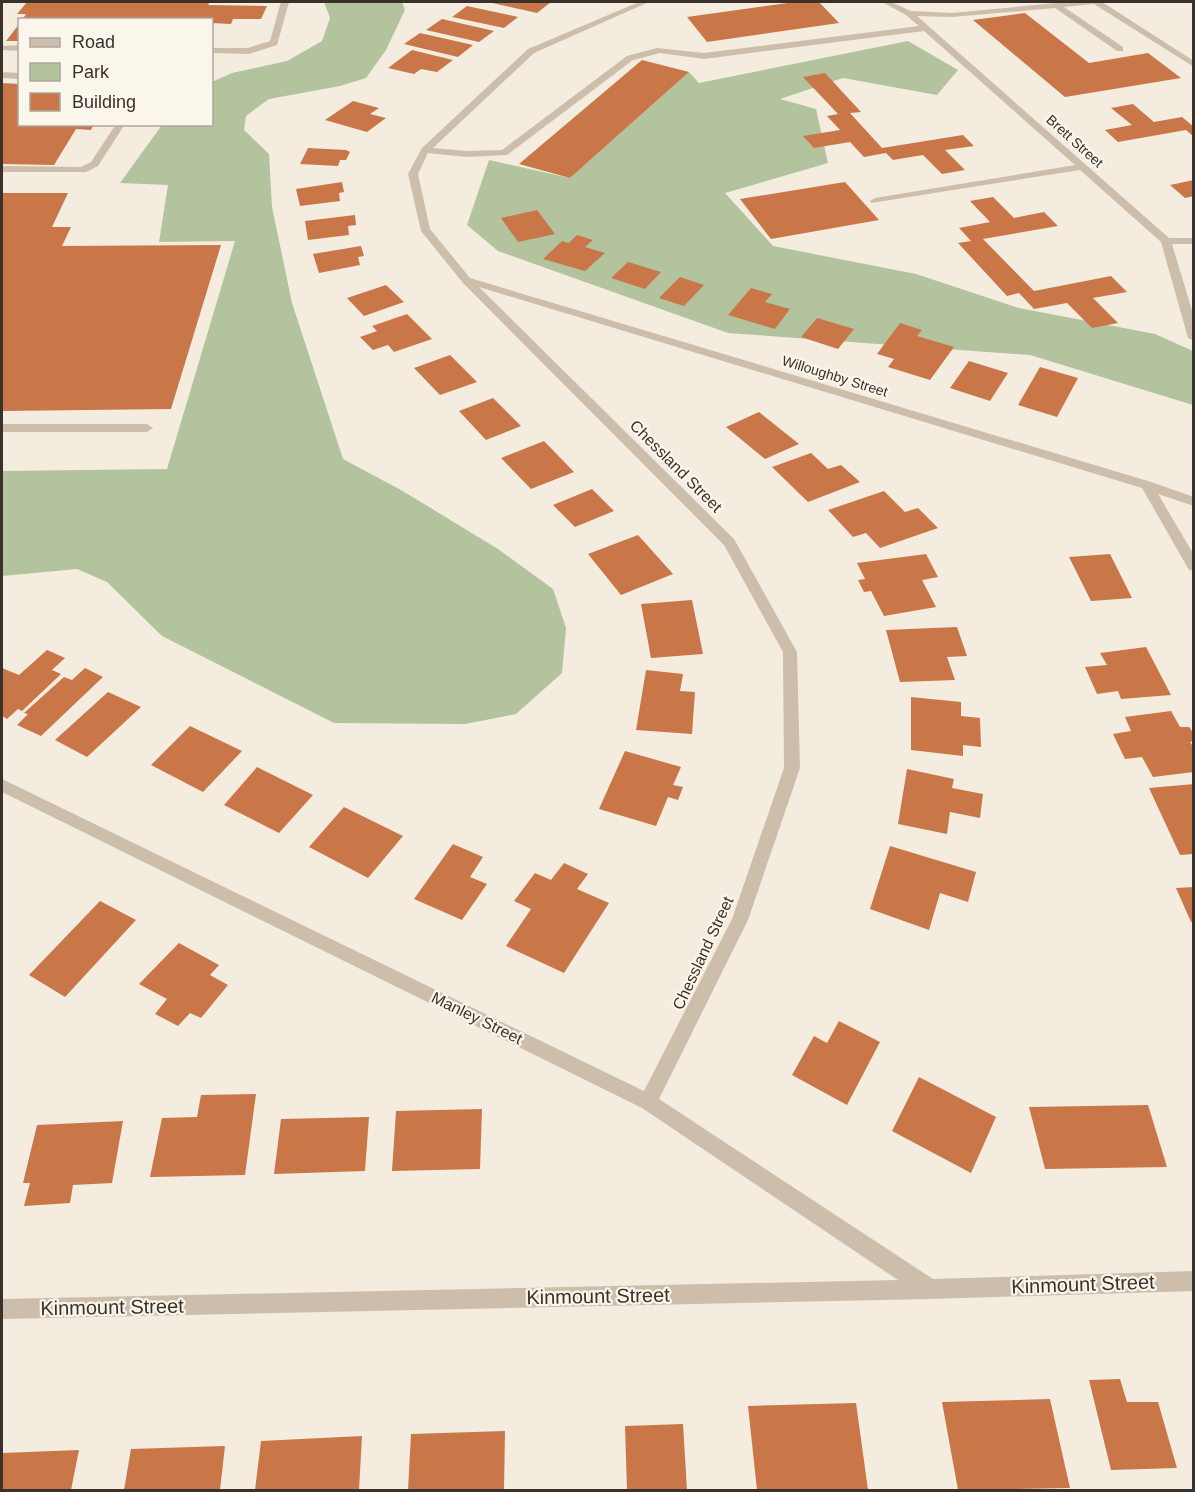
<svg xmlns="http://www.w3.org/2000/svg" width="1195" height="1492" viewBox="0 0 1195 1492" font-family="Arial,sans-serif">
<rect width="100%" height="100%" fill="#f4ecdf"/>
<!-- green -->
<g fill="#b2c39e">
<path d="M324,2h78l3,8 -19,40 -20,28 -26,8 -71,13 -23,17 -2,14 25,24 3,53 20,96 51,156 58,31 97,59 55,40 13,39 -4,45 -46,41 -51,10 -131,-1 -172,-87 -55,-54 -30,-13 -75,7v-105l165,-2 68,-228 -76,1 9,-57 -48,-2 42,-58 50,-1v-42l20,-9 55,-12 35,-20 8,-23z"/>
<path d="M908,41l50,29 -21,25 -94,-17 -63,21 36,10 12,54 -103,30 48,53 143,28 103,34 136,26 38,17v54l-163,-50 -302,-22 -230,-82 -31,-26 22,-65 81,18 119,-106 10,11z"/>
</g>
<!-- building -->
<g fill="#c97748">
<path d="M27,2h183l-2,3 59,1 -6,13h-28l-2,5 -19,-1v-3h-190l4,-6h-9z"/>
<path d="M488,2h63l-14,11z"/>
<path d="M795,2h24l20,21 -132,19 -20,-25z"/>
<path d="M467,6l51,11 -14,11 -52,-11z"/>
<path d="M1025,13l64,50 59,-10 33,25 -116,19 -92,-77z"/>
<path d="M442,19l52,12 -15,11 -53,-12z"/>
<path d="M20,23v18h-14z"/>
<path d="M420,33l53,12 -15,12 -54,-13z"/>
<path d="M412,50l41,10 -16,12 -16,-3 -7,5 -26,-6z"/>
<path d="M642,60l47,12 -119,106 -51,-14z"/>
<path d="M825,73l36,39 -11,1 32,35 81,-13 11,11 -29,4 20,20 -23,4 -19,-19 -30,5 -7,-7 -22,4 -14,-15 -36,6 -11,-12 37,-6 -13,-14 11,-2 -35,-37z"/>
<path d="M2,83l18,1v40h74l-3,6 -15,-1 -22,36 -52,-1z"/>
<path d="M353,101l26,7 -9,6 16,4 -19,14 -42,-12z"/>
<path d="M1133,104l21,18 28,-5 12,10v10l-8,-7 -68,12 -13,-12 27,-5 -21,-17z"/>
<path d="M308,148l38,2 4,2 -4,8h-6l-2,6 -38,-2z"/>
<path d="M1194,180v16l-9,2 -15,-13z"/>
<path d="M342,182l2,10 -5,1 1,8 -40,5 -4,-17z"/>
<path d="M845,182l34,38 -108,19 -31,-40z"/>
<path d="M2,193h66l-16,34h19l-9,19 159,-1 -50,164 -169,2z"/>
<path d="M993,197l21,21 30,-6 14,14 -75,13 51,52 77,-15 16,16 -34,6 25,25 -26,5 -25,-25 -33,6 -15,-16 -12,3 -49,-53 13,-2 -12,-13 31,-6 -20,-21z"/>
<path d="M537,210l18,24 -37,8 -17,-24z"/>
<path d="M355,215l1,10 -8,1 1,9 -41,5 -3,-19z"/>
<path d="M577,235l16,5 -8,7 20,6 -20,18 -42,-12 19,-18 7,2z"/>
<path d="M361,246l3,10 -6,1 2,8 -41,8 -6,-19z"/>
<path d="M628,262l33,10 -16,17 -34,-11z"/>
<path d="M680,277l24,8 -20,21 -25,-8z"/>
<path d="M386,285l18,17 -40,14 -17,-18z"/>
<path d="M751,288l21,6 -7,8 25,7 -15,20 -47,-14z"/>
<path d="M407,314l25,25 -38,13 -6,-7 -15,5 -13,-13 17,-6 -5,-5z"/>
<path d="M817,318l37,11 -16,20 -37,-12z"/>
<path d="M900,323l22,7 -5,6 37,11 -24,33 -42,-13 6,-8 -17,-5z"/>
<path d="M450,355l27,27 -37,13 -26,-27z"/>
<path d="M969,361l39,12 -18,28 -40,-13z"/>
<path d="M1040,367l38,11 -21,39 -39,-12z"/>
<path d="M493,398l28,28 -35,14 -27,-29z"/>
<path d="M759,412l40,32 -34,15 -39,-32z"/>
<path d="M544,441l30,31 -43,17 -30,-31z"/>
<path d="M811,453l17,16 13,-4 19,17 -52,20 -36,-35z"/>
<path d="M592,489l22,22 -39,16 -22,-22z"/>
<path d="M884,491l21,21 13,-4 20,20 -58,20 -14,-15 -13,4 -25,-27z"/>
<path d="M638,535l35,39 -52,21 -33,-41z"/>
<path d="M926,554l12,23 -16,3 14,27 -52,9 -13,-25 -7,1 -6,-12 7,-1 -8,-16z"/>
<path d="M1110,554l22,44 -41,3 -22,-44z"/>
<path d="M692,600l11,54 -52,4 -10,-54z"/>
<path d="M957,627l10,29 -20,1 8,23 -55,2 -14,-52z"/>
<path d="M1146,647l25,48 -50,4 -3,-8 -21,3 -12,-27 22,-2 -7,-12z"/>
<path d="M47,650l18,8 -13,12 9,4 -39,37 -4,-2 -11,10 -5,-3v-48l17,7z"/>
<path d="M85,668l18,9 -62,59 -24,-11 11,-11 -4,-1 40,-36 8,3z"/>
<path d="M646,670l37,4 -3,17 15,1 -3,42 -56,-4z"/>
<path d="M108,692l33,15 -54,50 -32,-17z"/>
<path d="M911,697l50,5v14l19,2 1,29 -18,-2v11l-52,-6z"/>
<path d="M1171,711l9,16h9l5,7v7l-4,1 4,6v24l-41,5 -11,-20 -17,2 -12,-25 18,-3 -6,-14z"/>
<path d="M190,726l52,25 -39,41 -52,-27z"/>
<path d="M625,751l56,16 -8,18 10,2 -5,13 -10,-3 -12,29 -57,-17z"/>
<path d="M257,767l56,28 -34,38 -55,-28z"/>
<path d="M907,769l47,10 -2,9 31,6 -3,24 -30,-6 -3,22 -49,-10z"/>
<path d="M1194,784v70l-14,1 -31,-67z"/>
<path d="M344,807l59,29 -35,42 -59,-31z"/>
<path d="M453,844l30,13 -13,20 17,7 -25,36 -48,-21z"/>
<path d="M890,846l86,26 -8,30 -28,-9 -11,37 -59,-21z"/>
<path d="M564,863l24,11 -11,15 32,14 -45,70 -58,-27 25,-37 -17,-8 21,-28 16,7z"/>
<path d="M1194,887v34l-3,1 -15,-34z"/>
<path d="M100,901l36,19 -71,77 -36,-22z"/>
<path d="M179,943l40,22 -9,10 18,10 -27,33 -11,-5 -12,13 -23,-12 12,-15 -28,-15z"/>
<path d="M839,1021l41,21 -33,63 -55,-30 22,-39 13,7z"/>
<path d="M919,1077l77,40 -25,56 -79,-42z"/>
<path d="M256,1094l-11,81 -95,2 12,-59 35,-1 4,-22z"/>
<path d="M1148,1105l19,62 -122,2 -16,-62z"/>
<path d="M482,1109l-2,60 -88,2 4,-60z"/>
<path d="M369,1117l-4,54 -91,3 7,-55z"/>
<path d="M123,1121l-11,62 -39,2 -3,18 -46,3 6,-23h-7l14,-58z"/>
<path d="M1120,1379l7,23h31l19,66 -66,2 -22,-90z"/>
<path d="M1050,1399l20,89 -112,2 -16,-88z"/>
<path d="M856,1403l12,87h-111l-9,-84z"/>
<path d="M683,1424l4,66h-60l-2,-64z"/>
<path d="M505,1431l-1,59h-96l3,-56z"/>
<path d="M362,1436l-3,54h-104l6,-49z"/>
<path d="M225,1446l-5,44h-96l7,-41z"/>
<path d="M79,1450l-8,40h-69v-37z"/>
</g>
<g fill="none" stroke-linecap="round" stroke-linejoin="round">
<!-- minor -->
<g fill="#ccbeaa" fill-rule="evenodd">
<path d="M281,2h8l-12,43 -28,9 -37,-1v-5h36l22,-7z"/>
<path d="M639,2h10l-115,51 -101,95 34,3 35,-1 125,-94 30,-8 47,5 215,-27 -13,-11 -24,-13h9l20,9 41,2 104,-10 46,-1 92,59v6l-100,-63 -30,3 59,40v4h-6l-62,-43 -103,9 -35,-1 252,222h25v6h-22l22,73v24l-6,-3 -27,-96 -81,-72 -209,33 -1,-2 5,-3 200,-33 -151,-134 -220,28 -44,-6 -27,7 -126,95 -40,2 -39,-4 -10,21 12,55 40,49 681,204 43,15v9l-36,-12 36,61v16l-5,-1 -47,-82 -663,-201 255,252 63,113 3,116 -52,152 -89,179 274,180 261,-8v20l-264,8 -928,20v-20l896,-19 -256,-172 -640,-316v-13l642,312 88,-172 52,-151 -1,-116 -59,-107 -261,-262 -42,-52 -13,-57 14,-26 106,-99z"/>
<path d="M20,45v6l-18,-1v-4z"/>
<path d="M2,72l18,1v6l-18,-1z"/>
<path d="M116,124h9l-27,42 -12,6h-84v-6l79,1 10,-5z"/>
<path d="M2,424h145l6,4 -6,4h-145z"/>
</g>
</g>
<g text-anchor="middle" dominant-baseline="central" stroke-width="4.5" stroke-linejoin="round" paint-order="stroke">
<!-- far-street labels -->
<g font-size="14" fill="#3a312a" stroke="#fbf6ec">
<text transform="translate(1075 141) rotate(42)">Brett Street</text>
<text transform="translate(835 376) rotate(17)">Willoughby Street</text>
</g>
<!-- street labels -->
<g font-size="16" fill="#3a312a" stroke="#fbf6ec">
<text transform="translate(676 466) rotate(45)">Chessland Street</text>
<text transform="translate(703 953) rotate(-65)">Chessland Street</text>
<text transform="translate(477 1018) rotate(26)">Manley Street</text>
</g>
<!-- near-street labels -->
<g font-size="20" fill="#3a312a" stroke="#fbf6ec">
<text transform="translate(1083 1284) rotate(-2)">Kinmount Street</text>
<text transform="translate(598 1296) rotate(-1)">Kinmount Street</text>
<text transform="translate(112 1307) rotate(-1)">Kinmount Street</text>
</g>
</g>
<!-- border -->
<rect width="1195" height="1492" fill="none" stroke="#3a312a" stroke-width="6"/>
<!-- legend -->
<rect x="18" y="18" width="195" height="108" fill="#fbf6ec" stroke="#aea79e" stroke-width="1.5"/>
<rect x="30" y="38" width="30" height="9" fill="#ccbeaa" stroke="#aea79e" stroke-width="1.5"/>
<text x="72" y="48" font-size="18" fill="#3a312a">Road</text>
<rect x="30" y="63" width="30" height="18" fill="#b2c39e" stroke="#aea79e" stroke-width="1.5"/>
<text x="72" y="78" font-size="18" fill="#3a312a">Park</text>
<rect x="30" y="93" width="30" height="18" fill="#c97748" stroke="#aea79e" stroke-width="1.5"/>
<text x="72" y="108" font-size="18" fill="#3a312a">Building</text>
</svg>
